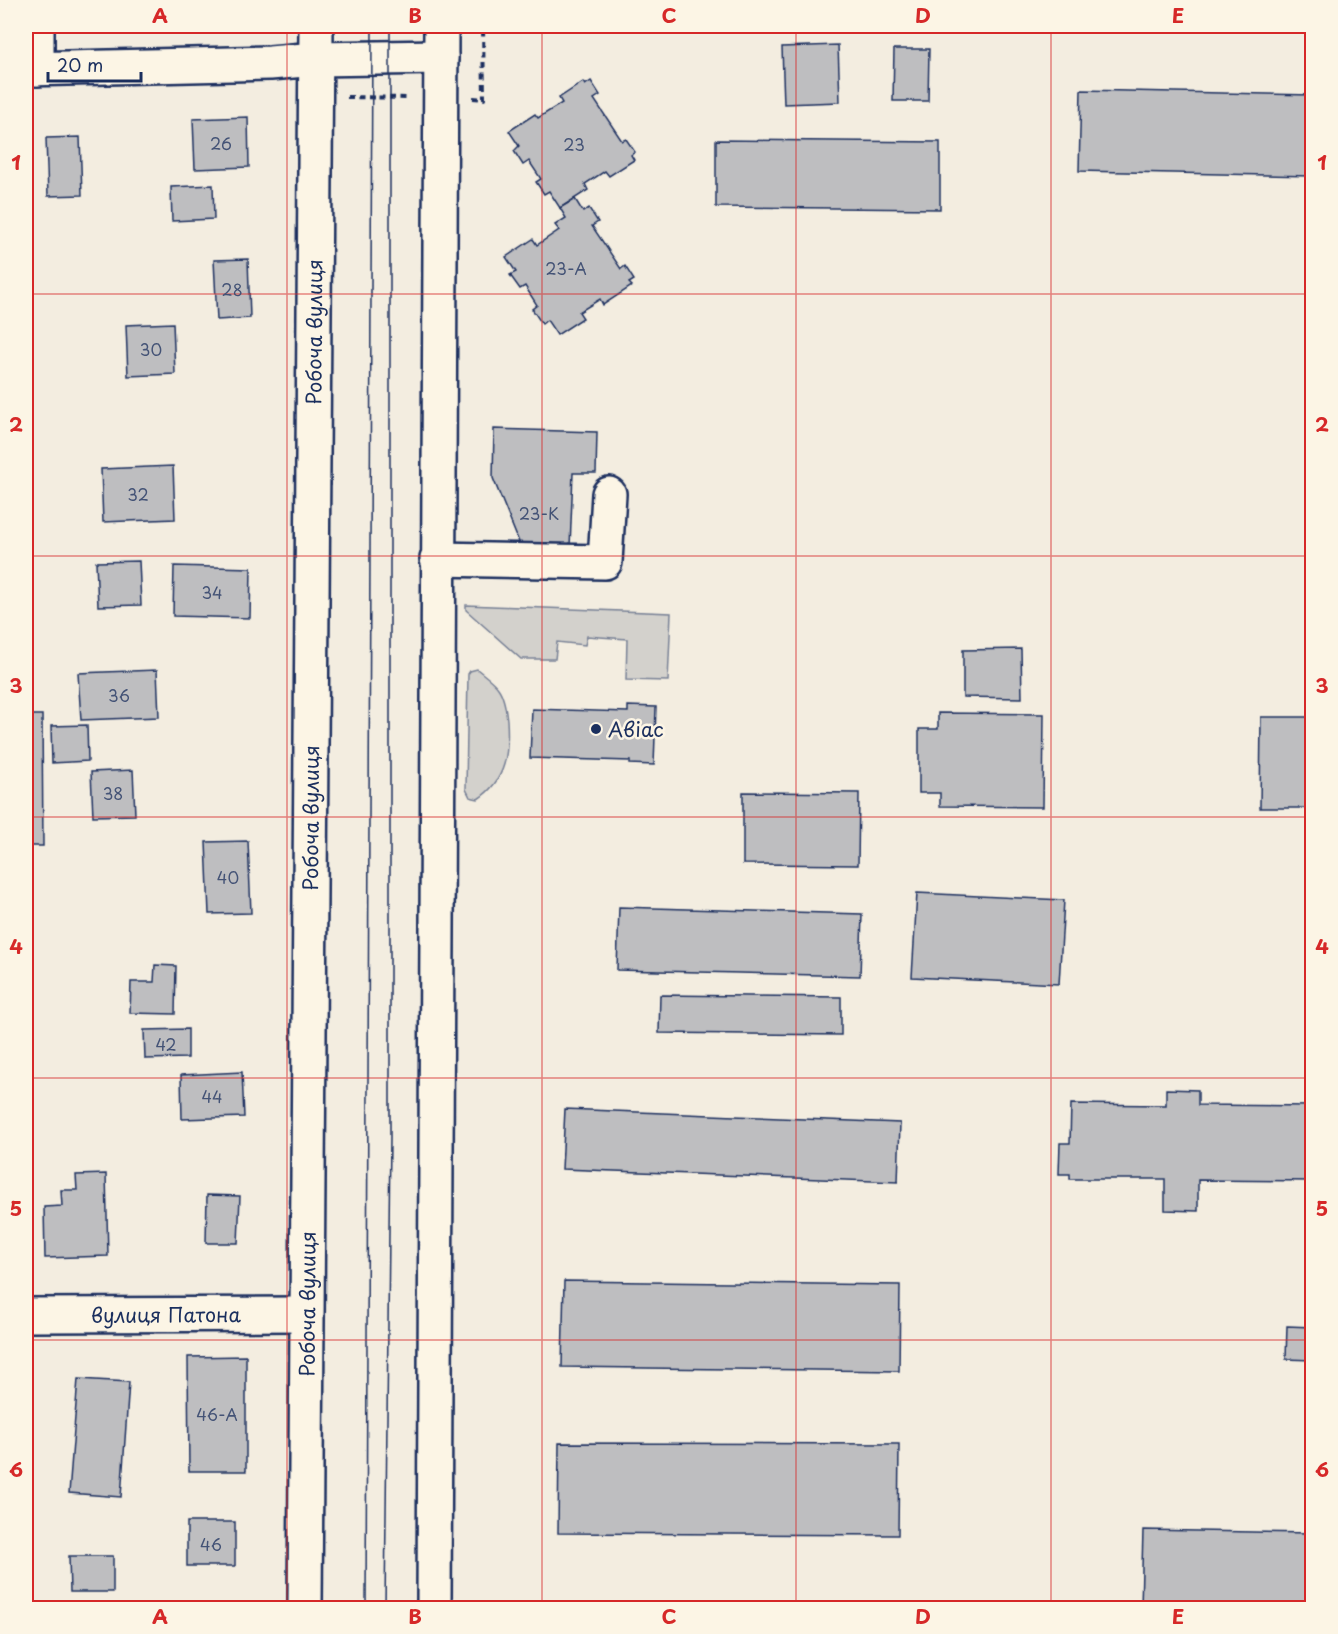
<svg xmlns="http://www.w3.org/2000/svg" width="1338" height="1634" viewBox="0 0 1338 1634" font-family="'Playpen Sans',sans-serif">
<rect width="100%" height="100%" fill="#f3ede0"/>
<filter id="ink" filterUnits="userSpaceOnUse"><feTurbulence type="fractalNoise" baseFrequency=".0167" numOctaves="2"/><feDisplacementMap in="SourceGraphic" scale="12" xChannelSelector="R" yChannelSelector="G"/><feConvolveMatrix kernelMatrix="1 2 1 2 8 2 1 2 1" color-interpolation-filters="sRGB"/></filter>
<g filter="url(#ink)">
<!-- green -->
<g fill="#d3d1cc" stroke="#778095" stroke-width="1.5">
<path d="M466,605l205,8 -3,68 -42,-1 1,-41 -40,-3 -2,9 -28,-3 -2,17h-34l-55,-49z"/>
<path d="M477,669c7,6 16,12 21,19 6,8 8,22 9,32 2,31 0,60 -29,79l-8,-2 -4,-8 2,-115 2,-3z"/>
</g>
<!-- building -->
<g fill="#bebec0" stroke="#1b2f5e" stroke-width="1.5">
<path d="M838,45l2,57 -56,2 -2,-57z"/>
<path d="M894,49h35l-1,52h-35z"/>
<path d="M591,81l9,14 -6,4 28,42 4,-2 9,13 -4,3 3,5 -25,16 -4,-5 -20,13 3,6 -28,18 -11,-17 -5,3 -8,-12 5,-3 -12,-18 -6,4 -9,-14 5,-5 -10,-15 26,-17 3,4 24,-15 -3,-5 24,-16 2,3z"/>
<path d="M1081,90l231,5v81l-233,-5z"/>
<path d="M248,117l1,50 -54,2 -2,-50z"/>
<path d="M80,137l2,58 -34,1 -2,-58z"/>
<path d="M716,140l224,2v67l-224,-2z"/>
<path d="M213,185l1,34 -42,2 -1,-34z"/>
<path d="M575,199l8,13 6,-4 9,14 -6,4 29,43 4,-3 9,14 -5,3 3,3 -29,19 -3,-6 -21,13 4,6 -26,17 -10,-15 -5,4 -10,-15 5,-4 -12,-19 -5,3 -10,-14 6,-3 -10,-15 27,-18 4,6 22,-15 -4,-5 11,-7 -6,-10z"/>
<path d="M248,259l2,59 -33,2 -3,-60z"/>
<path d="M173,323l2,51 -47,2 -2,-51z"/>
<path d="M494,429l103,3 -1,41h-23l-3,74h-49l-28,-69z"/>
<path d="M173,466l2,53 -72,3 -2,-53z"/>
<path d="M139,561l2,44 -43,1 -2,-44z"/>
<path d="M174,566l77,2 -1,50 -77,-2z"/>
<path d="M1021,649l1,49 -59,-1v-47z"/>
<path d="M157,670l2,47 -78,3 -3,-47z"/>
<path d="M628,706l28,1 -2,58 -24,-1v-3l-100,-3 2,-49 96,3z"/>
<path d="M938,713l106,1 -1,93 -103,-1v-13h-21v-64h19z"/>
<path d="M26,715h16l1,131h-17z"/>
<path d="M1261,717h51v91h-52z"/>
<path d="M87,725l1,36 -36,2 -1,-37z"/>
<path d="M133,770l2,45 -42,1 -2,-44z"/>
<path d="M743,792l116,1 -1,72 -115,-1z"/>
<path d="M248,841l3,72 -42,1 -3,-72z"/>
<path d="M917,893l147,7 -5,84 -147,-7z"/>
<path d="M619,907l243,7 -2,62 -243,-6z"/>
<path d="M155,965l21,1 -1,48 -45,-1 1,-31h23z"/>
<path d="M660,995l181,2v38l-182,-2z"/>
<path d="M188,1029v29l-43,1 -1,-29z"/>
<path d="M242,1072l2,45 -62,2 -1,-44z"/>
<path d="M1166,1089l32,1v15l114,1v75l-114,-1v31l-33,-1v-31h-95v-5h-11l1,-31h10l1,-39 95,1z"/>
<path d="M565,1109l335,14 -2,59 -336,-13z"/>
<path d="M106,1174l2,82 -63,2 -1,-51 18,-1 -1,-16h16l-1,-15z"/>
<path d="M207,1195l33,1 -2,47h-32z"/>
<path d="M564,1281l336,4 -1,86 -337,-4z"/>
<path d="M1287,1326l25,1v33l-26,-1z"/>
<path d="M246,1356v115h-57l-1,-114z"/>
<path d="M78,1379l51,3 -8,115 -52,-4z"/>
<path d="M559,1443l340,1 -1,91 -340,-2z"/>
<rect x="187" y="1522" width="48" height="44"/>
<path d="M1143,1530l169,3v75h-171z"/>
<path d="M69,1556h44v36h-43z"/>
<path d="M84,1606l16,1v1h-16z"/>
</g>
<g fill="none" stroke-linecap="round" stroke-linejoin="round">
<defs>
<g id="minor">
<path d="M37,26v43"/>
<path d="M26,69l244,-6 46,-4"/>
<path d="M437,559l168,3 4,-68"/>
<path id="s1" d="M26,1315l279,-1"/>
</g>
<g id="major">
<path d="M316,59l125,-2"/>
<path id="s2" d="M305,1608l11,-1582"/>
<path d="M434,1608l7,-1582"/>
</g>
</defs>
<!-- minor casing -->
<use href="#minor" stroke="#1b2f5e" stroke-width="38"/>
<!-- major casing -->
<use href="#major" stroke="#1b2f5e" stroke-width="38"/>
<!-- path -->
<g stroke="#1b2f5e" stroke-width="4" stroke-dasharray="6 4.5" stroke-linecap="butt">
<path d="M347,97l61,1"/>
<path d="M473,98l11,1 -1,-73"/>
</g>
<!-- minor -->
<use href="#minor" stroke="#fcf5e5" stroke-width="33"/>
<!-- major -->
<use href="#major" stroke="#fcf5e5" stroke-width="33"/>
<!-- tram -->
<g stroke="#1b2f5e" stroke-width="1.5">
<path d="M366,1608l6,-1582"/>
<path d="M385,1608l5,-470v-1112"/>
</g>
</g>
</g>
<!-- grid -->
<path fill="none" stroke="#d62828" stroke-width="1.5" stroke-opacity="0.55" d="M287,26v1582M542,26v1582M796,26v1582M1051,26v1582M26,294h1286M26,556h1286M26,817h1286M26,1078h1286M26,1340h1286"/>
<!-- markers -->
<circle fill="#1b2f5e" stroke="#fcf5e5" stroke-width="2" cx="596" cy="729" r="6"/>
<g text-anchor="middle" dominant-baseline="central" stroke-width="5" stroke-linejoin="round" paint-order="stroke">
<!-- number labels -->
<g font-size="16" fill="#445376">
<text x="221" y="143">26</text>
<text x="574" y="144">23</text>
<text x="566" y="268">23-А</text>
<text x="232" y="289">28</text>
<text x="151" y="349">30</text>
<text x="138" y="494">32</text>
<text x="539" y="513">23-К</text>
<text x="212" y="592">34</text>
<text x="119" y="695">36</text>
<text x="113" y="793">38</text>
<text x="228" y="877">40</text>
<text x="166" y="1044">42</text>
<text x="212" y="1096">44</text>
<text x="217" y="1414">46-А</text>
<text x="211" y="1544">46</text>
</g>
<!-- street labels -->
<g font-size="20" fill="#1b2f5e" stroke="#fcf5e5">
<text stroke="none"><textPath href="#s2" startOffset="1276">Робоча вулиця</textPath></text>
<text stroke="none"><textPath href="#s2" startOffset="790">Робоча вулиця</textPath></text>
<text stroke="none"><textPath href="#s2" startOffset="304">Робоча вулиця</textPath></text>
<text stroke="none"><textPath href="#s1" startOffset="140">вулиця Патона</textPath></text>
</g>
<!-- poi labels -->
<g font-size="20" fill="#1b2f5e" stroke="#fcf5e5" text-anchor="start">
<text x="608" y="729">Авіас</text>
</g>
</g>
<!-- margin -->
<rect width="1338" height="1634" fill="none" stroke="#fcf5e5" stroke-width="66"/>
<!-- scale -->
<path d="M48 72v9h93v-9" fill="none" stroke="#1b2f5e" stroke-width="3"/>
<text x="57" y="72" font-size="18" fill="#1b2f5e" stroke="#fcf5e5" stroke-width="4.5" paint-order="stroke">20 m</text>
<rect x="33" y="33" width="1272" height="1568" fill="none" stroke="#d62828" stroke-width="2"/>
<g font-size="20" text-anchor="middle" font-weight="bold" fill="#d62828">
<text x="160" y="23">A</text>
<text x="415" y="23">B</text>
<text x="669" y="23">C</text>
<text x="923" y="23">D</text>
<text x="1178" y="23">E</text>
<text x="16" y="170">1</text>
<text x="1322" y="170">1</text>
<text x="16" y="432">2</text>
<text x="1322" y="432">2</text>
<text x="16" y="693">3</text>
<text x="1322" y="693">3</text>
<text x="16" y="954">4</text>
<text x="1322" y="954">4</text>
<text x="16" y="1216">5</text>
<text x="1322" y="1216">5</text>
<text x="16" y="1477">6</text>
<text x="1322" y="1477">6</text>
<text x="160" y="1624">A</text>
<text x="415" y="1624">B</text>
<text x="669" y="1624">C</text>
<text x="923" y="1624">D</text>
<text x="1178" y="1624">E</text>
</g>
</svg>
